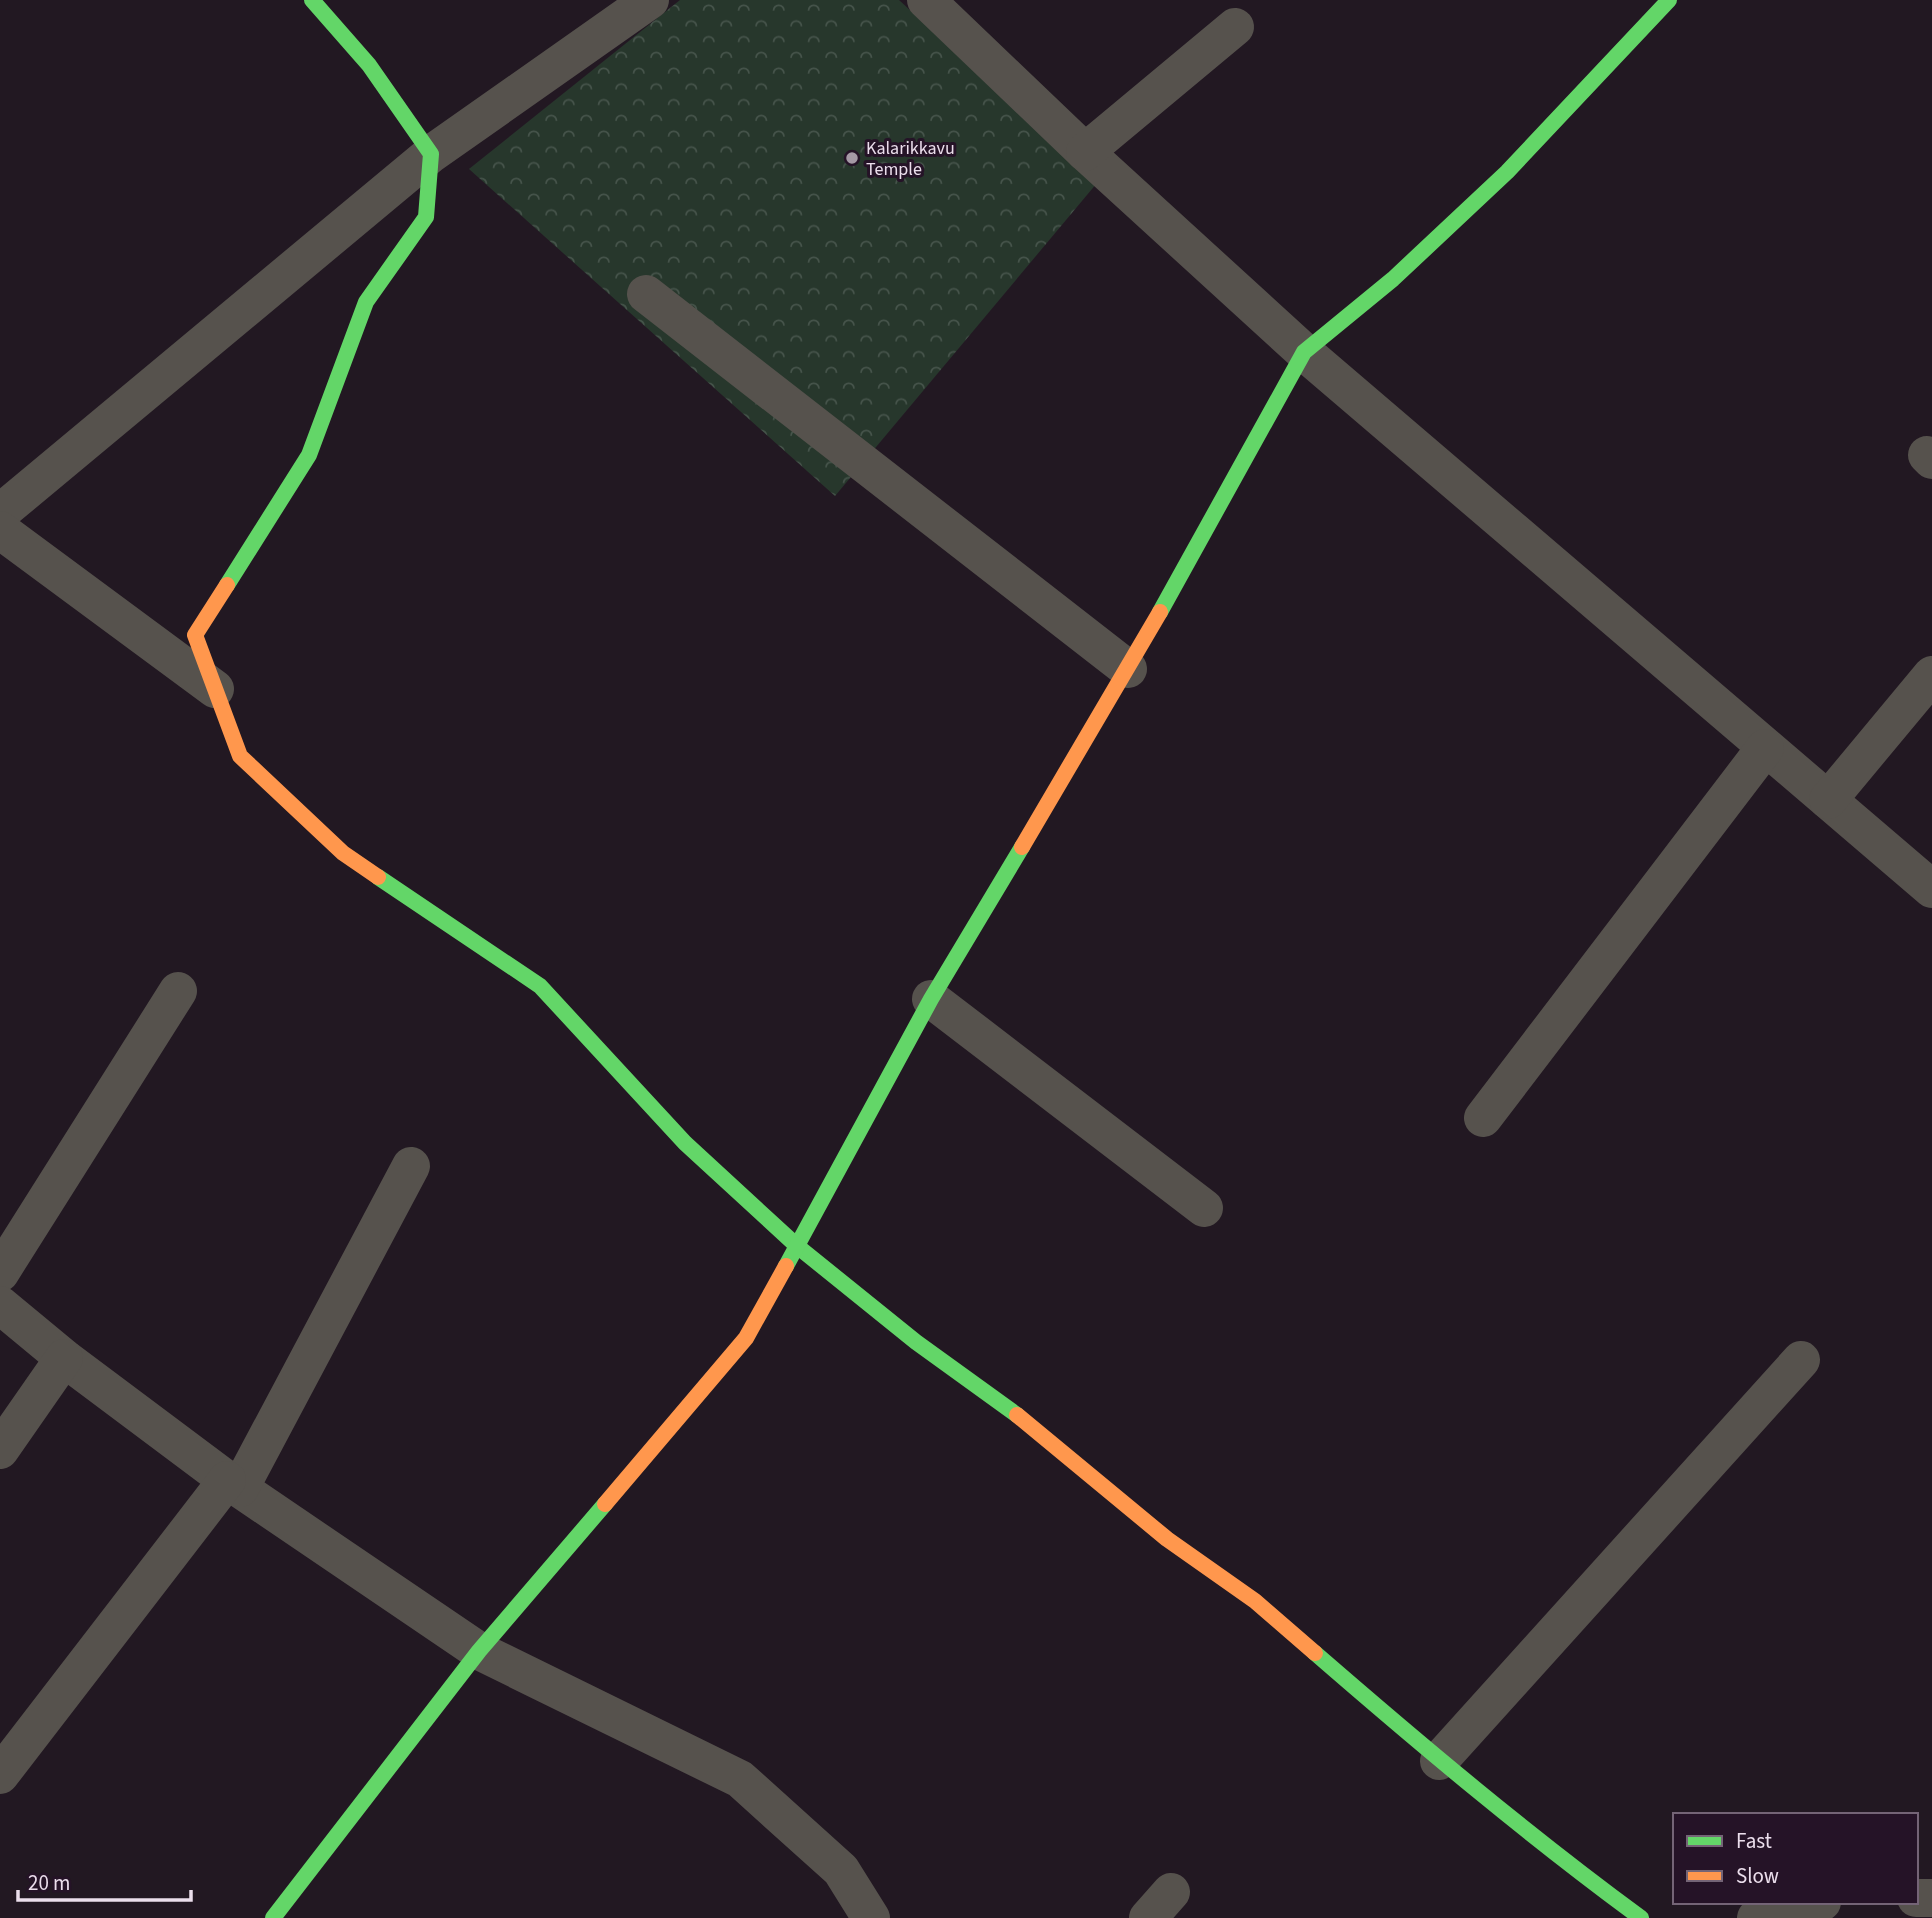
<svg xmlns="http://www.w3.org/2000/svg" width="1932" height="1918" viewBox="0 0 1932 1918" font-family="'Source Sans 3',sans-serif">
<defs>
<pattern id="forest-crowns" width="20" height="18" patternUnits="userSpaceOnUse" patternTransform="scale(1.75)"><rect width="20" height="18" fill="#27372c"/><path d="M2 6a3 3 0 1 1 6 0M12 15a3 3 0 1 1 6 0" fill="none" stroke="#46544b"/></pattern>
</defs>
<rect width="100%" height="100%" fill="#221822"/>
<!-- forest -->
<path fill="url(#forest-crowns)" d="M680,0h219l198,183 -262,313 -366,-327z"/>
<g fill="none" stroke-linecap="round" stroke-linejoin="round">
<!-- street -->
<g stroke="#56524d" stroke-width="38">
<path d="M926,0l159,152 219,200 628,537"/>
<path d="M1085,152l150,-125"/>
<path d="M646,294l482,375"/>
<path d="M1927,455l5,5"/>
<path d="M0,513l431,-359 219,-154"/>
<path d="M0,530l215,159"/>
<path d="M1828,800l104,-125"/>
<path d="M931,999l273,209"/>
<path d="M1483,1118l282,-370"/>
<path d="M0,1273l178,-282"/>
<path d="M0,1305l64,53 163,122 252,171 261,128 101,91 30,48"/>
<path d="M0,1450l64,-92"/>
<path d="M240,1488l171,-322"/>
<path d="M1439,1761l362,-401"/>
<path d="M0,1775l227,-295"/>
<path d="M1916,1898h16"/>
<path d="M1148,1918l23,-26"/>
<path d="M1756,1918l50,-15 16,-1"/>
</g>
<!-- fast -->
<g stroke="#63d668" stroke-width="16">
<path d="M227,585l82,-130 57,-153 60,-85 5,-63 -62,-89 -57,-65"/>
<path d="M1160,612l144,-260 89,-73 114,-107 162,-172"/>
<path d="M378,877l162,109 145,157 112,103 119,96 101,73"/>
<path d="M786,1266l145,-267 91,-152"/>
<path d="M1315,1653c106,92 213,182 326,265"/>
<path d="M273,1918l206,-267 126,-147"/>
</g>
<!-- slow -->
<g stroke="#ff974d" stroke-width="16">
<path d="M227,585l-32,50 45,121 103,97 35,24"/>
<path d="M1022,847l138,-235"/>
<path d="M1017,1415l150,124 88,62 60,52"/>
<path d="M605,1504l141,-166 40,-72"/>
</g>
</g>
<!-- markers -->
<circle fill="#a599a5" stroke="#251327" stroke-width="2.5" cx="852" cy="158" r="7"/>
<g text-anchor="middle" dominant-baseline="central" stroke-width="6" stroke-linejoin="round" paint-order="stroke">
<!-- poi labels -->
<g font-size="18" fill="#ebdeec" stroke="#251327" text-anchor="start">
<text x="866" y="148">Kalarikkavu<tspan x="866" dy="21">Temple</tspan></text>
</g>
</g>
<!-- legend -->
<rect x="1673" y="1813" width="245" height="91" fill="#251327" stroke="#746476" stroke-width="2"/>
<rect x="1687" y="1836" width="35" height="10" fill="#63d668" stroke="#746476" stroke-width="2"/>
<text x="1736" y="1848" font-size="21" fill="#ebdeec">Fast</text>
<rect x="1687" y="1871" width="35" height="10" fill="#ff974d" stroke="#746476" stroke-width="2"/>
<text x="1736" y="1883" font-size="21" fill="#ebdeec">Slow</text>
<!-- scale -->
<path d="M18 1890v10h173v-10" fill="none" stroke="#ebdeec" stroke-width="3.5"/>
<text x="28" y="1890" font-size="21" fill="#ebdeec" stroke="#251327" stroke-width="5" paint-order="stroke">20 m</text>
</svg>
